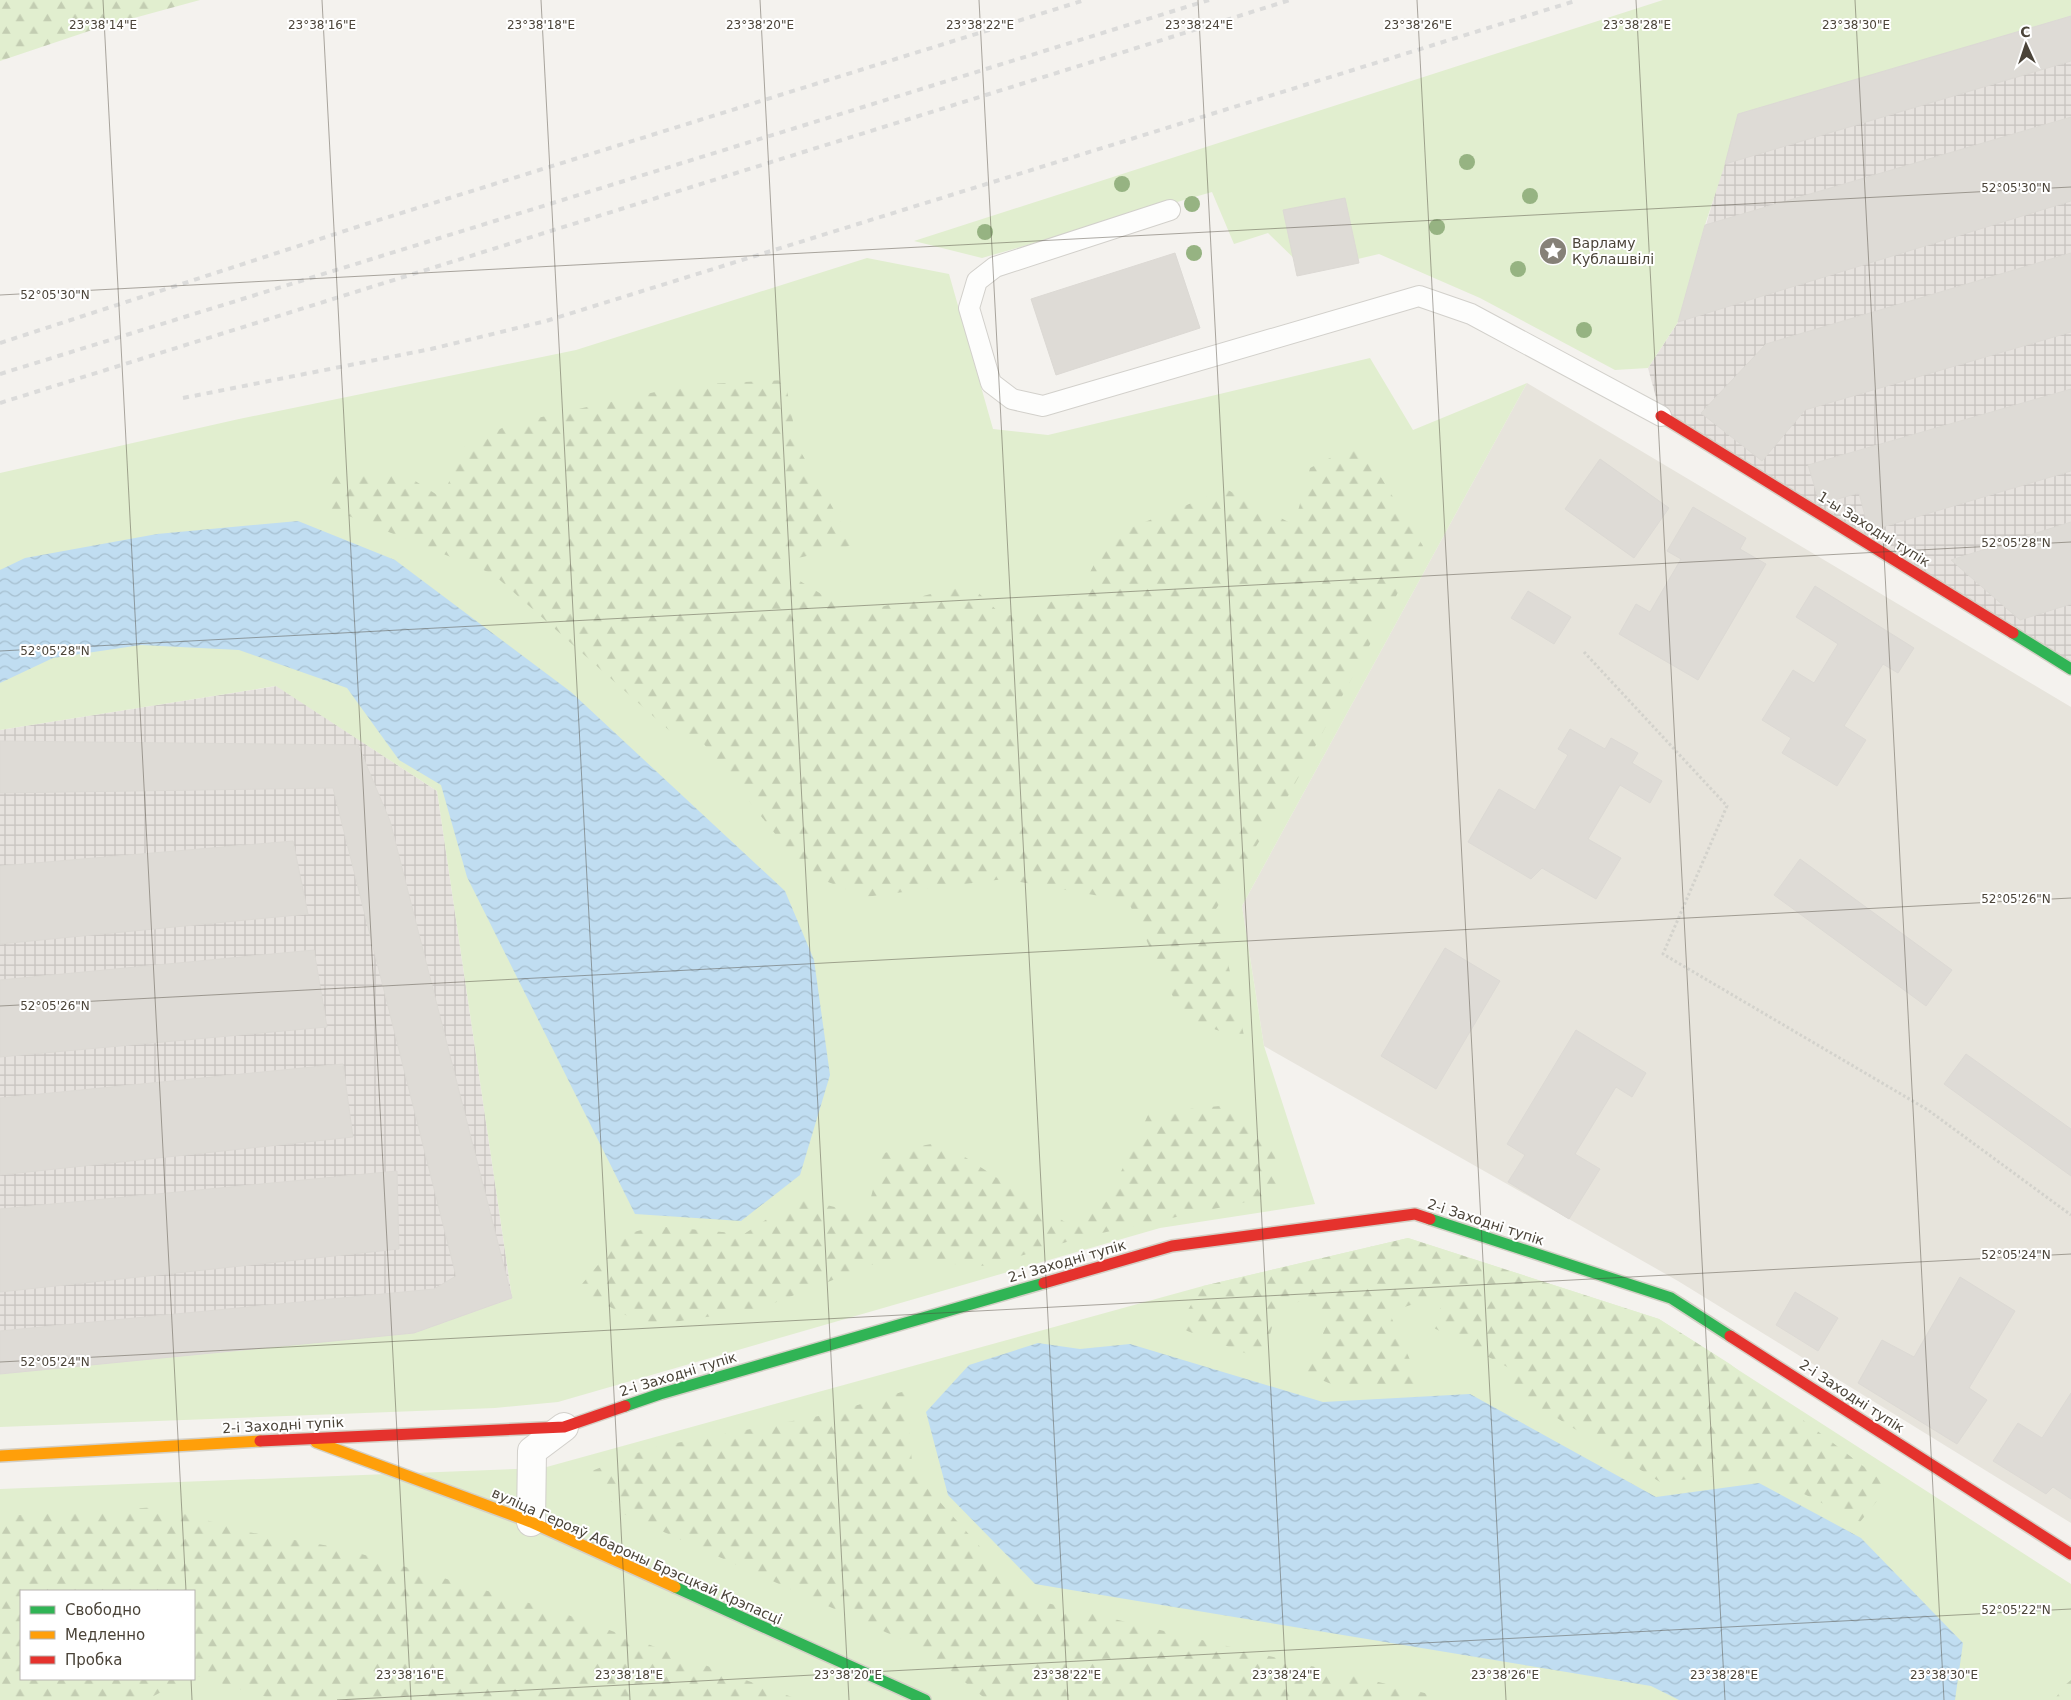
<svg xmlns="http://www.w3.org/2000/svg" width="2071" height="1700" viewBox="0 0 2071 1700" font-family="'DejaVu Sans',sans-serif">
<defs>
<pattern id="industrial-grid" width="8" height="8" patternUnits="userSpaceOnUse" patternTransform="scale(1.25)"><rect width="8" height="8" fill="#e6e2de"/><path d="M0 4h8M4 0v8" fill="none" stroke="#c7c3bf"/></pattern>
<pattern id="forest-firs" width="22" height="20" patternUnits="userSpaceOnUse" patternTransform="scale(1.25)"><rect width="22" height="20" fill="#e1eecf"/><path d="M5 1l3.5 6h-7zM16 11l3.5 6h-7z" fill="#c3cdb2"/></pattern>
<pattern id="water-waves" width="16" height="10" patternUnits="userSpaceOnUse" patternTransform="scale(1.25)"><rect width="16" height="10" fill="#c0ddf1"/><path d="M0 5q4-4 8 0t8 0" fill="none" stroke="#a6bfcf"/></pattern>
</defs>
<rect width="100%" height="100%" fill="#f4f2ee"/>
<!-- residential -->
<path fill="#e7e4dc" d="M1527,383l544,324v816l-393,-242 -414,-235 -22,-140z"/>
<!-- industrial -->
<g fill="url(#industrial-grid)">
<path d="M2071,16v653l-410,-253 -13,-48 30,-46 60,-208z"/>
<path d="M277,686l160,105 75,507 -98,35 -414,41v-644z"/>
</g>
<!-- grass -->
<g fill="#e1eecf" fill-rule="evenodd">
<path d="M1663,0h408v16l-333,98 -13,50 -20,61 -27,97 -30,46 -33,2 -135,-72 -101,-44 -72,17 -39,-38 -34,11 -22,-52 -230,66 -68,-17z"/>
<path d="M867,258l82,16 44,155 55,6 322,-77 43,72 114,-47 -285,523 22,140 51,158 -155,24 -602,174 -63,6 -495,19v-53l414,-41 98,-35 -75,-507 -161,-105 -276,44v-257l239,-54 337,-69z"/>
<path d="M1408,1238l251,81 412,265v116h-2071v-211l543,-21 660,-182zM21,1591h173v88h-173z"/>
</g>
<!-- forest -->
<g fill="url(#forest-firs)">
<path d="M0,0h200l-99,27 -101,34z"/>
<path d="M785,380l13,67 56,98 -82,19 82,50 115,-30 35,33 76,-25 28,-55 118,-48 68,36 16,-57 50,-25 63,103 -133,247 -74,116 29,131 -62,-22 -55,-117 -124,-22 -139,18 -59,-24 -102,-129 -33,-12 -178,-158 -164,-66 2,-33 70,-3 41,26 22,-51 46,-23 177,-39z"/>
<path d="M1230,1105l45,46 4,44 -196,42 -96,29 -103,-6 -125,49 -112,17 -70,-36 46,-55 33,-9 88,8 55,-36 67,17 17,-62 59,-11 129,84 36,-25 42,-88z"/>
<path d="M1408,1238l251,81 71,45 159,122 -29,36 -100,-50 -100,10 -148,-92 -1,-21 -77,-41 11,-34 -56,18 32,73 -78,4 -38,-16 25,-55 -26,-19 -28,14 -13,47 -86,-33 26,-41z"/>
<path d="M905,1391l8,81 113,126 428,102h-467l-62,-50 -301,-136 -40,-40 66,-26 174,-33z"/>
<path d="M160,1507l88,25 93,16 219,64 240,88h-524l-82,-25v-84h-173v88h165l-40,21h-146v-184z"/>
<path d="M2071,1680v20h-17l11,-15z"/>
</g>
<!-- water -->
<g fill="url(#water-waves)">
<path d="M298,521l97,39 176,132 214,199 29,69 16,115 -30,100 -59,46 -106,-7 -168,-337 -26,-92 -42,-25 -52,-72 -108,-38 -98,-5 -88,13 -53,25v-113l25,-12 132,-24z"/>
<path d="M1038,1343l42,6 50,-5 193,58 147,-8 186,103 103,-14 102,55 102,105 -8,57h-276l-28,-14 -616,-102 -87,-89 -22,-83 43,-47z"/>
</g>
<!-- building -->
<g fill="#dedbd6" stroke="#dcd9d4">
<path d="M2071,16v45l-346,103 13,-50z"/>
<path d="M2071,117v84l-393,121 27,-97z"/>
<path d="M1345,198l14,65 -62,13 -14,-66z"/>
<path d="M1175,253l25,75 -144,47 -25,-76z"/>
<path d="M2071,253v79l-266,78 -43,51 -61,-48 65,-69z"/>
<path d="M2071,389v82l-202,60 -10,-38 -39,11 -12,-39z"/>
<path d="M1600,459l69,49 -35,50 -69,-49z"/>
<path d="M1693,507l53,31 -6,11 26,15 -68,116 -79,-46 17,-30 14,8 31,-53 -14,-8z"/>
<path d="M2071,522v82l-51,16 -69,-60z"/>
<path d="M1815,586l99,62 -16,25 -15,-9 -39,62 22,14 -29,46 -55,-33 9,-15 -29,-18 31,-50 21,13 24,-39 -42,-27z"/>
<path d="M1528,591l43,26 -17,27 -43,-26z"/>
<path d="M1570,729l35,20 6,-11 27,15 -6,10 30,18 -12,22 -30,-18 -32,54 33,19 -25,41 -54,-31 -11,11 -63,-37 31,-53 36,21 33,-55 -10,-6z"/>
<path d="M0,741l358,4 32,76 122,477 -98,35 -414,41v-43l434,-42 22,-13 -123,-488 -333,5z"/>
<path d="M293,841l15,73 -308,30v-78z"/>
<path d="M1800,859l152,111 -26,36 -152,-111z"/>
<path d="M1445,948l55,33 -64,108 -55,-33z"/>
<path d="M314,950l13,77 -327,30v-77z"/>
<path d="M1576,1030l70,43 -14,24 -16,-10 -41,67 25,15 -31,50 -61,-37 17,-27 -18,-11z"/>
<path d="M1966,1054l105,75v47l-127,-92z"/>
<path d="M343,1064l10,73 -353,38v-77z"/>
<path d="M397,1171l2,78 -399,43v-83z"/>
<path d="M1960,1277l55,34 -46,77 18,12 -30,44 -99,-61 24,-43 32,17z"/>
<path d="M1795,1292l43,26 -20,33 -42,-26z"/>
<path d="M2071,1393v106l-18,-12 -7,7 -53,-33 25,-38 24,15z"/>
</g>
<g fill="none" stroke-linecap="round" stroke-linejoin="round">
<defs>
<path id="lane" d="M1170,210l-175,57 -18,14 -8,27 22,75 21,16 31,7 376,-110 52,18 190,102"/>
<path id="street" d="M531,1522l1,-71 32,-24"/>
<g id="fast">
<path d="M2013,633l58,36"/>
<path d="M1430,1219l241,79 59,38"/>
<path d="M625,1406l35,-12 384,-111"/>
<path d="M675,1587l250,113"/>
</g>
<g id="slow">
<path d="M316,1442l215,80 144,65"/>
<path d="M0,1456l260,-15"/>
</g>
<g id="jam">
<path d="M1661,416l352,217"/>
<path d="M1044,1283l128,-37 243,-32 15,5"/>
<path d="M1730,1336l341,218"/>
<path d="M260,1441l304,-14 61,-21"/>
</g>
</defs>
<!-- lane casing -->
<use href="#lane" stroke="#d2d0cb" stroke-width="22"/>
<!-- street casing -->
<use href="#street" stroke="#d2d0cb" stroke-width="30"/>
<!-- fast casing -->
<use href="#fast" stroke="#d3cfc5" stroke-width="14"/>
<!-- slow casing -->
<use href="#slow" stroke="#d3cfc5" stroke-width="14"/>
<!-- jam casing -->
<use href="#jam" stroke="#d3cfc5" stroke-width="14"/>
<!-- path -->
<path stroke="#d3d2cc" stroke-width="3" stroke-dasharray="2.5 2.5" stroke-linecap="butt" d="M1584,652l143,154 -64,148 265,156 143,105"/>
<!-- lane -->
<use href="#lane" stroke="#fdfdfc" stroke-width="20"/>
<!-- street -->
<use href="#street" stroke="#fdfdfc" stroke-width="28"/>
<!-- fast -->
<use href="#fast" stroke="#30b455" stroke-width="11"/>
<!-- slow -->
<use href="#slow" stroke="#ff9f0a" stroke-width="11"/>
<!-- jam -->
<use href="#jam" stroke="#e5322d" stroke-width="11"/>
<!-- rail -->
<g stroke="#dbdbda" stroke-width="4" stroke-dasharray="6 6" stroke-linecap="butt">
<path d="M0,343l366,-119 719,-224"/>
<path d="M0,374l1209,-374"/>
<path d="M183,398l248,-49 115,-28 1032,-321"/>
<path d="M0,403l1290,-403"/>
</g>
</g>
<!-- trees -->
<g fill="#96b382">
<circle cx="1467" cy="162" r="8"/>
<circle cx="1122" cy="184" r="8"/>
<circle cx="1530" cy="196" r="8"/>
<circle cx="1192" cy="204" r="8"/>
<circle cx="1437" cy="227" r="8"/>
<circle cx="985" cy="232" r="8"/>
<circle cx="1194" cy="253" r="8"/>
<circle cx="1518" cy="269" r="8"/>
<circle cx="1584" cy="330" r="8"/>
</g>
<!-- ticks -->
<path fill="none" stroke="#4b4439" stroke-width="1" stroke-opacity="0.45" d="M103,0l83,1591M322,0l89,1700M541,0l89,1700M760,0l89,1700M979,0l89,1700M1198,0l89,1700M1417,0l89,1700M1636,0l89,1700M1855,0l89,1700M0,295l2071,-108M0,651l2071,-109M0,1006l2071,-108M0,1362l2071,-108M191,1679l1,21M337,1700l1734,-91"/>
<!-- icons -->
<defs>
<symbol id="sight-disc" viewBox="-11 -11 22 22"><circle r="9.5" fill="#868178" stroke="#fff"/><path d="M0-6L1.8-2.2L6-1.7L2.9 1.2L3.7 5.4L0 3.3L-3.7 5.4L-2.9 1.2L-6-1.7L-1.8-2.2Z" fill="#fff"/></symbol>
</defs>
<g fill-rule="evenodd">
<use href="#sight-disc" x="1537" y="235" width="32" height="32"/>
</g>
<g text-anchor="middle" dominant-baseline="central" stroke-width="4" stroke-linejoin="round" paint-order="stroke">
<!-- poi labels -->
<g font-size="14" fill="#4b4439" stroke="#fff" text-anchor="start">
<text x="1572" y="243">Варламу<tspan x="1572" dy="16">Кублашвілі</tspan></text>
</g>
<!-- street labels -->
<g font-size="14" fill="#4b4439" stroke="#fff">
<text transform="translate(1874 529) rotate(32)">1-ы Заходні тупік</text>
<text transform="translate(1486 1222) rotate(18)">2-і Заходні тупік</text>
<text transform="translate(1067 1261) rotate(-16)">2-і Заходні тупік</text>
<text transform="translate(678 1374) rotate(-17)">2-і Заходні тупік</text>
<text transform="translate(1852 1396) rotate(33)">2-і Заходні тупік</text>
<text transform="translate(283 1425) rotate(-3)">2-і Заходні тупік</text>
<text transform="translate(637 1556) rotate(24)">вуліца Герояў Абароны Брэсцкай Крэпасці</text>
</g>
</g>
<g font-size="12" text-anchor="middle" fill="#4b4439" stroke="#fff" stroke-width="4" stroke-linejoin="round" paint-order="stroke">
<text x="103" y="29">23°38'14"E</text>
<text x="322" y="29">23°38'16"E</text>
<text x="541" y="29">23°38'18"E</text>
<text x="760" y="29">23°38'20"E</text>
<text x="980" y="29">23°38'22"E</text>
<text x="1199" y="29">23°38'24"E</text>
<text x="1418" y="29">23°38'26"E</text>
<text x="1637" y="29">23°38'28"E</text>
<text x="1856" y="29">23°38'30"E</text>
<text x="2016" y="192">52°05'30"N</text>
<text x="55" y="299">52°05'30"N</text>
<text x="2016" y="547">52°05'28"N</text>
<text x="55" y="655">52°05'28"N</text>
<text x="2016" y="903">52°05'26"N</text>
<text x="55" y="1010">52°05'26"N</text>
<text x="2016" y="1259">52°05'24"N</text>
<text x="55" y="1366">52°05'24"N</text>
<text x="2016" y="1614">52°05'22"N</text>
<text x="410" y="1679">23°38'16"E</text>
<text x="629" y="1679">23°38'18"E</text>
<text x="848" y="1679">23°38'20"E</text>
<text x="1067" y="1679">23°38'22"E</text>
<text x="1286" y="1679">23°38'24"E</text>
<text x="1505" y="1679">23°38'26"E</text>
<text x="1724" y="1679">23°38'28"E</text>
<text x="1944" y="1679">23°38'30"E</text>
</g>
<!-- legend -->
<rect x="20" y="1590" width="175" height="90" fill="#ffffff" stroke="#b7b4b0"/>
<rect x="30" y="1606" width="25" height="8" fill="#30b455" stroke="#b7b4b0"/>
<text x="65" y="1615" font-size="15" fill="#4b4439">Свободно</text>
<rect x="30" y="1631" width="25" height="8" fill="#ff9f0a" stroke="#b7b4b0"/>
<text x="65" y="1640" font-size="15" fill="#4b4439">Медленно</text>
<rect x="30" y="1656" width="25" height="8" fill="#e5322d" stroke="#b7b4b0"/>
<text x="65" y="1665" font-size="15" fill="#4b4439">Пробка</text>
<!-- north arrow -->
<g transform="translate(2026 45) rotate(357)" stroke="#ffffff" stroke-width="4" paint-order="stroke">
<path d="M0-4L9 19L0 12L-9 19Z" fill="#4b4439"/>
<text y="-8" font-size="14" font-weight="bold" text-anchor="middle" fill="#4b4439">С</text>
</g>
</svg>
